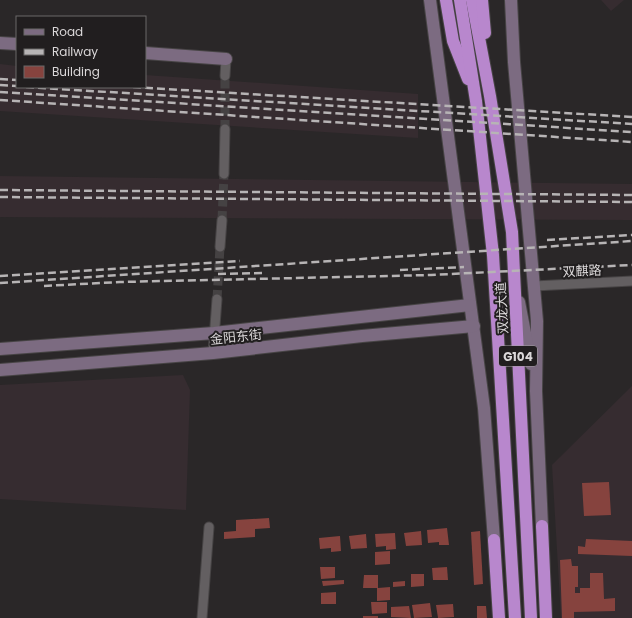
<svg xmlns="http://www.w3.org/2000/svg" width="632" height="618" viewBox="0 0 632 618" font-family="Poppins,'Noto Sans SC',sans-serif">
<rect width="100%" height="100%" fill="#2a2728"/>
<!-- built -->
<g fill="#362c30">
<path d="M601,0h23l-13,11z"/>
<path d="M0,64l17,2v21h128v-12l273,19v44l-418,-27z"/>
<path d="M0,176l632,8v36l-632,-3z"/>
<path d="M183,375l7,15 -4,120 -186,-11v-114z"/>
<path d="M632,386v232h-71l-9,-153z"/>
</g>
<!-- building -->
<g fill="#86433e">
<path d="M609,482l2,33 -27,1 -2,-33z"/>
<path d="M269,518l1,10 -15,1v8l-31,2v-7l12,-1v-11z"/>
<path d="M447,528l2,17h-10v-3l-11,1 -1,-13z"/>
<path d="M421,531l1,14 -16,1 -2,-13z"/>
<path d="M480,531l3,53 -9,1 -3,-53z"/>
<path d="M395,533l1,16 -10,1v-4l-10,1 -1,-13z"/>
<path d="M366,534l1,14 -16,1 -2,-13z"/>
<path d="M340,536l1,15 -10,1v-4l-11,1 -1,-11z"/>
<path d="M586,539l46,2v15l-54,-2v-8l7,1z"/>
<path d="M390,551v13l-15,1v-13z"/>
<path d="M571,559l1,7h6v21h-3v6h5v-5h10v-15h13l1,26 11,-1v13l-41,1v6h-12l-2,-58z"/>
<path d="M320,567h15v11l-14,1z"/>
<path d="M447,567l1,13h-15l-1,-12z"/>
<path d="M411,574h13v12l-13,1z"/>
<path d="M364,575h14v13l12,-1v13l-13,1v-13h-14z"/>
<path d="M344,580v4l-21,2 -1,-5z"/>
<path d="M405,581v5l-12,1v-5z"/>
<path d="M336,592v12h-15v-11z"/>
<path d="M371,602h16v11l-15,1z"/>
<path d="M430,603l2,14 -18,1 -2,-13z"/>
<path d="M453,604l1,13 -16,1 -2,-13z"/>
<path d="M409,606l2,12 -20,-1v-10z"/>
<path d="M477,606h9l1,12h-10z"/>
<rect x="363" y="616" width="15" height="2"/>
</g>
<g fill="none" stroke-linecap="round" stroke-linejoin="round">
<!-- street-tunnel -->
<g stroke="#454243" stroke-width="9" stroke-dasharray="9 4.5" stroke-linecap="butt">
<path d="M225,129v-53"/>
<path d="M222,220l2,-46"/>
<path d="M217,299l3,-52"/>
</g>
<defs>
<g id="street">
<path d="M225,76l1,-17"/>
<path d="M224,174l1,-45"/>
<path d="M220,247l2,-27"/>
<path d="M534,286l98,-5"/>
<path d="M213,353l4,-54"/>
<path d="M202,618l7,-91"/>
</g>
<g id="secondary">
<path d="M430,0l54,408 10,132"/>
<path d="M511,0l3,62 23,259 -1,70 6,135"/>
<path d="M0,43l17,1"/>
<path d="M145,53l81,6"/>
<path d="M519,302l12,62"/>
<path d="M0,349l214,-16 256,-28"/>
<path d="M0,370l213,-17 149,-17 112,-10"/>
</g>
<g id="highway">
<path d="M446,0l7,41 15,38"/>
<path d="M460,0l16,101 17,154 22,363"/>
<path d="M472,0l18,96 22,136 19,386"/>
<path d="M482,0l3,33"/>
<path d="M542,526l4,92"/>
<path d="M494,540l5,78"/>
</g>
</defs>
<!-- street casing -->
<use href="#street" stroke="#474445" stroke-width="11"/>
<!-- secondary casing -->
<use href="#secondary" stroke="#474445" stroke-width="14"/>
<!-- highway casing -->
<use href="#highway" stroke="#474445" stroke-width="14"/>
<!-- street -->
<use href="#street" stroke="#635f61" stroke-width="9"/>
<!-- secondary -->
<use href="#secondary" stroke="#7c6b81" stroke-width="12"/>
<!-- highway -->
<use href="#highway" stroke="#b887cd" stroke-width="12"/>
<!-- rail -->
<g stroke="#b7b4b5" stroke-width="2.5" stroke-dasharray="8 4" stroke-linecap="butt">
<path d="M0,79l17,1"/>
<path d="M0,85l17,1"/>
<path d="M26,87l606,37"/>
<path d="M133,87l499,30"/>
<path d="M0,92l632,40"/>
<path d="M0,100l632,42"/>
<path d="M0,190l632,5"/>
<path d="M0,197l632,5"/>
<path d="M547,240l85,-5"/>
<path d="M400,270l64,-3"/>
<path d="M218,274l48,-1"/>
<path d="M0,276l240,-15"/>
<path d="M0,283l632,-42"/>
<path d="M44,286l76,-4 311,-7 201,-10"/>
</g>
</g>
<g text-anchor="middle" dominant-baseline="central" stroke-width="4" stroke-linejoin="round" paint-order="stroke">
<!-- shield labels -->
<rect fill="#211e1f" stroke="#a3a0a1" stroke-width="1" x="499" y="346" width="38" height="20" rx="3"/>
<g font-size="12" font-weight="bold" fill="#dbd8d9">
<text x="518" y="356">G104</text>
</g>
<!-- street labels -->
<g font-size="13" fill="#dbd8d9" stroke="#211e1f">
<text transform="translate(582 271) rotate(-3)">双麒路</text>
<text transform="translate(502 308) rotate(-93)">双龙大道</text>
<text transform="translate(236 337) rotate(-6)">金阳东街</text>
</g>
</g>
<!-- legend -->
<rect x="16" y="16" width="130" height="72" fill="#211e1f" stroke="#6b6869"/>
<rect x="24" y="29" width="20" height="6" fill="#7c6b81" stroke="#6b6869"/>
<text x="52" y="36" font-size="12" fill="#dbd8d9">Road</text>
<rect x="24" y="49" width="20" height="6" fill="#b7b4b5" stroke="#6b6869"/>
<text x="52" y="56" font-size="12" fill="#dbd8d9">Railway</text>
<rect x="24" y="66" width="20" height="12" fill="#86433e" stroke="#6b6869"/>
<text x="52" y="76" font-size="12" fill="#dbd8d9">Building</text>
</svg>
